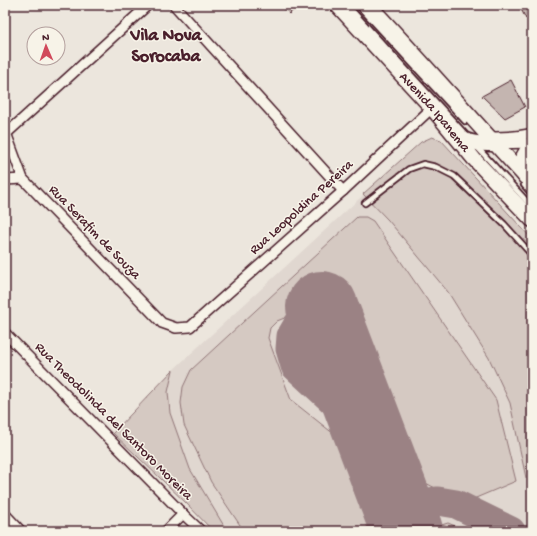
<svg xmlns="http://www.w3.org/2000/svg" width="537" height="536" viewBox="0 0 537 536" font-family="'Gochi Hand',sans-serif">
<rect width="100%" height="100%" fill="#ece6dd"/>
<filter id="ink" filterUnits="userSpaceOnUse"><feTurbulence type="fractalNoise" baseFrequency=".025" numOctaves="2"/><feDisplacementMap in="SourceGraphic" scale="8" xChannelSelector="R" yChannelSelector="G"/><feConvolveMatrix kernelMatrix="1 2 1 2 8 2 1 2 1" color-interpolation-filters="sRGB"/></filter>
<g filter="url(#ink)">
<!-- built -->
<path fill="#e0d7d0" d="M432,137l9,3 91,99v292h-319l-27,-28 -73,-70 60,-63 248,-228z"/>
<!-- green -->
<g fill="#d5c9c2" stroke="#907476">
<path d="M432,137l9,3 91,99v237l-6,2 -16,-75 -21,-45 -41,-66 -60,-72 -25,-26 58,-52z"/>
<path d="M357,217h9l7,4 123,179 20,81 -52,22 -46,-24 -12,-14 -12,-19 -57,-149 -60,24 -7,7 -2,10 23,62 53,42 34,89h-134l-33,-49 -27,-57 -3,-22 2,-16 8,-17z"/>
<path d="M173,370l-5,22 2,21 20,56 37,62h-14l-27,-28 -73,-70z"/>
<path d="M448,523l19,8h-33l4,-5z"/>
</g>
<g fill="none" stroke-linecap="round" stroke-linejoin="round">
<!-- taxiway -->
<g stroke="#9b8284" stroke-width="29">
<path d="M357,399l-9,-57 -11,-18 -12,-9 -13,1 -14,8 -7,12 -1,13 5,17 62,57 18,23"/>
<path d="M413,531l1,-11 6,-11 9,-7 9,-1 18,3 55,27"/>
</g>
<!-- runway -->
<path stroke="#9b8284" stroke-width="72" d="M322,307l85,224"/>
</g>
<!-- building -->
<g fill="#c4b5b0" stroke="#4a1f2b">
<path d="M288,5h11l-10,9 -5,-5z"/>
<path d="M519,5h13v10l-6,4z"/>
<path d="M511,80l14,27 -20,11 -23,-22z"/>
</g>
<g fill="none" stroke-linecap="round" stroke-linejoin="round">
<defs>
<g id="service">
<path d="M347,5l119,130"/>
<path d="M358,5l107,116"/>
<path d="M476,146l56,61"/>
<path d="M524,185l8,9"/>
<path d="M365,203l44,-34 14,-5 13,3 18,9 50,48 28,31"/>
</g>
<g id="minor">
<path d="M174,5l169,186"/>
<path d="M5,130l18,49 139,144 14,5 14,-1 153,-136 89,-83"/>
<path d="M7,133l141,-128"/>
<path d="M488,137c15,0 30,0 44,-4"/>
<path d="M494,144l38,-1"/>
<path d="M5,180l18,-1"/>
<path d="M5,333l178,181 18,17"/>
<path d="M5,514l16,17"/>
<path d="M166,531l17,-17"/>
</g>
<g id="primary">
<path id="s1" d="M337,5l95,103 42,51 58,61"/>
<path d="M369,5c56,59 108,120 163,179"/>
<path d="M456,136c15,7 22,8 38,8"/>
<path d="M525,177c-4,-11 -5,-24 7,-30"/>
</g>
</defs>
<!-- service casing -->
<use href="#service" stroke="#4a1f2b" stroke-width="8"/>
<!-- minor casing -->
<use href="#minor" stroke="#4a1f2b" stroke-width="12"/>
<!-- primary casing -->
<use href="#primary" stroke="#4a1f2b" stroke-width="17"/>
<!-- service -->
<use href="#service" stroke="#f7f3e8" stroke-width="4.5"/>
<!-- minor -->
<use href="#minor" stroke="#f7f3e8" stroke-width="9"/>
<!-- primary -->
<use href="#primary" stroke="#f7f3e8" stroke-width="14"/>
</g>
</g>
<g text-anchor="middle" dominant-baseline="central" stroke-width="3" stroke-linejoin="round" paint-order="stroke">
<!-- street labels -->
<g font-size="14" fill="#4a1f2b" stroke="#f7f3e8">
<text stroke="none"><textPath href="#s1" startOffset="145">Avenida Ipanema</textPath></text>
<text transform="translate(302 208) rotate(-42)">Rua Leopoldina Pereira</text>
<text transform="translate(94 233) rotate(46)">Rua Serafim de Souza</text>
<text transform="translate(113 422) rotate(45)">Rua Theodolinda del Santoro Moreira</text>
</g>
<!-- district labels -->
<g font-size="18" font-weight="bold" fill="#4a1f2b" stroke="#f7f3e8">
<text x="166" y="36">Vila Nova<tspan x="166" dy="21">Sorocaba</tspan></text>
</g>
</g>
<!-- margin -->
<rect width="537" height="536" fill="none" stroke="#f7f3e8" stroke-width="20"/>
<rect x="10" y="10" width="517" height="516" fill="none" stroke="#4a1f2b" stroke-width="1.5" filter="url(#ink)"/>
<!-- north arrow -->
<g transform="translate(46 46) rotate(358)"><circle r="19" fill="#f7f3e8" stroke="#b29e9c"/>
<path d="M0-3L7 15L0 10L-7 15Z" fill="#d1495b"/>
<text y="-6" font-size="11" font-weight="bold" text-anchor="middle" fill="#4a1f2b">N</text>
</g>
</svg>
